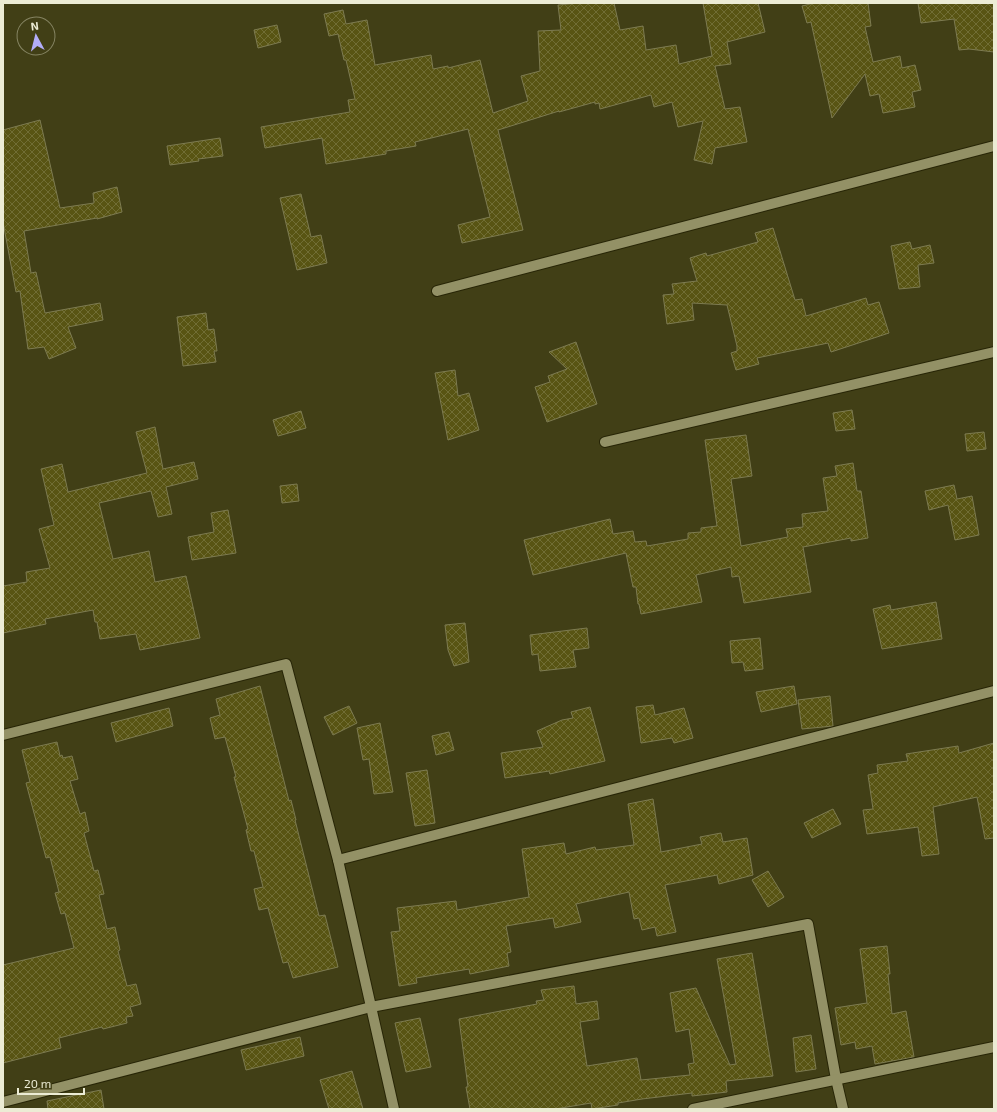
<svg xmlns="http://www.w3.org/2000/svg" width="997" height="1112" viewBox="0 0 997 1112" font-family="'Exo 2',sans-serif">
<defs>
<pattern id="building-cross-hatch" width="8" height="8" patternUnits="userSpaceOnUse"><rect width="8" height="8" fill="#585413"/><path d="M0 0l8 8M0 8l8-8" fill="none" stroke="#706d34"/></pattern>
</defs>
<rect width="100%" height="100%" fill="#413f16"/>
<!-- building -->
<g fill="url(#building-cross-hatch)" stroke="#7d7b51">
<path d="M579,3h35l6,27 23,-4 3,24 30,-5 3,19 33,-8 -9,-53h55l7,29 -38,10 4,22 -16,2 10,43 15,-2 7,35 -32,6 -3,16 -18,-4 9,-39 -25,6 -6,-25 -18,5 -3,-12 -51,14 -1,-6 -4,1v-2l-36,10v-1l-61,19 25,100 -61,13 -4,-18 32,-8 -22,-88 -53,13 1,4 -30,5v3l-60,10 -4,-26 -57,10 -4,-21 89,-15 -2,-12 7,-1 -9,-39h-2l-6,-26 -9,2 -5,-22 19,-4 3,14 21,-4 8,45 56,-10 2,14 15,-3v2l32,-8 13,53 35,-12 -7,-25 19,-5 -2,-40 23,-1 -3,-25z"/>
<path d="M814,3h54l3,23 -6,1 8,35 27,-6 2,12 13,-3 6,25 -9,2 3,15 -32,6 -4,-19 -9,2 -5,-22 -33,44 -21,-96 -4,1 -5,-17z"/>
<path d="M918,3h76v49l-25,-3 -10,1 -5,-31 -33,4z"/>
<path d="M277,25l4,17 -23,6 -4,-18z"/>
<path d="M40,120l20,88 34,-5 -1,-10 24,-6 5,25 -25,7v-1l-73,13 7,42 5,-1 9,41 55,-10 3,17 -35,7 8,21 -27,11 -5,-12 -16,2 -8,-58 -4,1 -13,-70v-92z"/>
<path d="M220,138l3,18 -25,3 1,2 -29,4 -3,-19z"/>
<path d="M301,194l10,43 10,-2 6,28 -30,7 -17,-72z"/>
<path d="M773,228l22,72 7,-1 4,17 60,-18 2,7 11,-3 10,31 -58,19 -3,-9 -71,15 2,6 -23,6 -5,-17 6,-2v-5l-10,-41 -35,-2 2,17 -27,4 -4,-29 11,-1 -2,-10 25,-3 -7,-23 16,-5 1,3 51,-14 -3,-9z"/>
<path d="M910,242l2,7 18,-4 4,18 -16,2 2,22 -21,2 -8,-43z"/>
<path d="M206,313l2,17 6,-1 3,22h-3l2,11 -33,4 -6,-49z"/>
<path d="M576,342l21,62 -50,18 -12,-35 15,-5 -2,-6 19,-7 -18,-17z"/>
<path d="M455,370l3,26 11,-3 10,37 -31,10 -13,-67z"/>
<path d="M852,410l3,19 -19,2 -3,-18z"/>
<path d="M301,411l5,17 -28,8 -5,-16z"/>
<path d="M155,427l8,42 31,-7 4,17 -32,8 6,27 -14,3 -7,-26 -52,12 14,56 36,-8 6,31 31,-6 14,62 -60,12 -4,-16 -36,5 -3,-17h-2l-2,-12 -48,9 1,5 -43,9v-47l24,-4 -1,-10 24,-4 -11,-39 15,-4 -13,-56 21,-5 6,28 79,-19 -11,-41z"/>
<path d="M984,432l2,17 -19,2 -2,-17z"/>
<path d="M746,435l6,41 -21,3 10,67 47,-9 -2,-8 17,-2 -1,-13 26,-3 -5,-33 14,-2 -2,-10 18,-3 4,28h4l7,47 -17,3v-3l-48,9 8,45 -67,11 -5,-27 -7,1 -1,-10 -35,8 6,27 -61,12 -2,-10h-1l-2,-17h-3l-7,-34 -93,22 -9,-35 86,-21 3,15 20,-3 2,11 11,-1 1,5 41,-7v-6l13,-1v-4l16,-2 -12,-86z"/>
<path d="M297,484l2,17 -17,2 -2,-17z"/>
<path d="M954,485l3,14 15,-3 7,39 -24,5 -7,-35 -19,5 -4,-19z"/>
<path d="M228,510l8,43 -44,7 -4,-23 26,-5 -3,-19z"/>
<path d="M936,602l6,37 -60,10 -9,-40 17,-4 1,5z"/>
<path d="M465,623l4,39 -15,4 -6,-16 -3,-25z"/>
<path d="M587,628l2,20 -16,2 3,17 -36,4 -2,-17 -6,1 -2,-20z"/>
<path d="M760,638l3,31 -18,2 -2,-9 -11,1 -2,-22z"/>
<path d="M260,686l29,115 2,-1 5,20h-1l24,96 6,-1 13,52 -45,11 -5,-16 -5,1 -15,-55 -9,2 -5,-21 9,-2 -9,-36h-3l-5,-21 2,-1 -14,-52h2l-11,-40 -10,2 -5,-21 10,-3 -4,-16z"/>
<path d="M794,686l3,18 -36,8 -5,-20z"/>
<path d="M830,696l3,30 -31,3 -4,-29z"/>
<path d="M653,705l2,10 29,-7 9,30 -19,5 -2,-5 -31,5 -5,-36z"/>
<path d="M349,706l8,17 -24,12 -9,-18z"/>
<path d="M590,707l15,54 -55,13 -1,-3 -44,7 -4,-25 42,-6 -6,-16 25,-11 11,-2 -2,-6z"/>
<path d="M169,708l4,18 -57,16 -5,-19z"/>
<path d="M380,723l13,69 -19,2 -5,-35 -6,1 -6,-32z"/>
<path d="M449,732l5,18 -18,5 -4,-19z"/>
<path d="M57,742l3,14 2,-1 1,3 9,-2 6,23 -8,2 10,33 5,-2 4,19 -5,2 10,38 4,-1 6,24 -5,1 8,34 8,-2 5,23 -2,1 9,35 9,-2 5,20 -11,3 3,9 -7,1 1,6 -24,6 -1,-2 -43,11 2,10 -58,15v-98l71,-17 -9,-35 -4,1 -6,-21 4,-1 -9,-35 -4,1 -20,-75 4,-1 -8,-32z"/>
<path d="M994,743v95l-9,1 -8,-42 -44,10 6,47 -17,2 -4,-29 -51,7 -4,-24 10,-1 -5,-34 10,-2 -1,-8 31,-4 -2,-7 52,-8 1,7z"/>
<path d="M427,770l8,53 -20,3 -9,-53z"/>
<path d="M653,799l8,53 41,-8 -2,-7 21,-4 2,9 24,-4 6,37 -34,9 -2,-9 -52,10 11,47 -19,4 -2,-9 -13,3 -3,-12 -5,1 -5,-27 -53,12 5,18 -26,6 -2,-10 -47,8 5,26 -4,1 2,13 -39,8 -1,-5 -53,9 1,5 -18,3 -8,-54 9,-1 -3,-23 59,-7 1,9 72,-13 -7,-48 42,-6 2,11 29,-7 1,3 38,-5 -6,-41z"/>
<path d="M833,809l8,15 -29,14 -8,-15z"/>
<path d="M768,871l16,26 -16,10 -16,-27z"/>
<path d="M887,946l3,28h-2l4,40 14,-3 8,46 -39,7 -3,-18 -16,3 -1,-7 -14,3 -6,-37 32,-5 -7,-54z"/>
<path d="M752,953l21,123 -47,5 1,11 -35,4v-3l-50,6 -24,4v2l-26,4 -1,-6 -36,6h-85l-4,-22h2l-9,-68 78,-15 -1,-3 8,-1 -3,-10 33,-4 2,18 21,-3 2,18 -19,3 7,44 50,-8 4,22 49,-5 -2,-11 6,-1 -5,-34 -13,3 -6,-39 26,-5 34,77 6,-1 -19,-105z"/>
<path d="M420,1018l11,49 -25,5 -11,-49z"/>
<path d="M811,1035l5,34 -20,3 -3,-34z"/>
<path d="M300,1037l4,19 -58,14 -5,-20z"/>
<path d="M352,1071l11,38h-34l-9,-29z"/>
<path d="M101,1090l3,19h-56l-1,-8z"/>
</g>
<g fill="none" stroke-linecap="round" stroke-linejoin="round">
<defs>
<g id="minor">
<path d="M437,291l557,-145"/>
<path d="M605,442l389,-90"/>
<path d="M3,735l283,-71 52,196 56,249"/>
<path d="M338,860l656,-169"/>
<path d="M3,1102l368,-95 437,-83 28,155 7,30"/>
<path d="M693,1109l301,-62"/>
</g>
</defs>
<!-- minor casing -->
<use href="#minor" stroke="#272506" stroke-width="12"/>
<!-- minor -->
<use href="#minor" stroke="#939166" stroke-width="10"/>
</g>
<!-- border -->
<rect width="997" height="1112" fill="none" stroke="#ececd5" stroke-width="8"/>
<!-- north arrow -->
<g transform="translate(36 36) rotate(353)"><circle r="19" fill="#413f16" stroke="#858462"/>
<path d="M0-3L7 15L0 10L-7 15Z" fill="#b2adf9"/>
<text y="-6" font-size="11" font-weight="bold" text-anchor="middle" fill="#ececd5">N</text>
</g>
<!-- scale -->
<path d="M18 1088v6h66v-6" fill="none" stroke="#ececd5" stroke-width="2"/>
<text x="24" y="1088" font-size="12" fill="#ececd5" stroke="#413f16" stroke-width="3" paint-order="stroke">20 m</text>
</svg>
